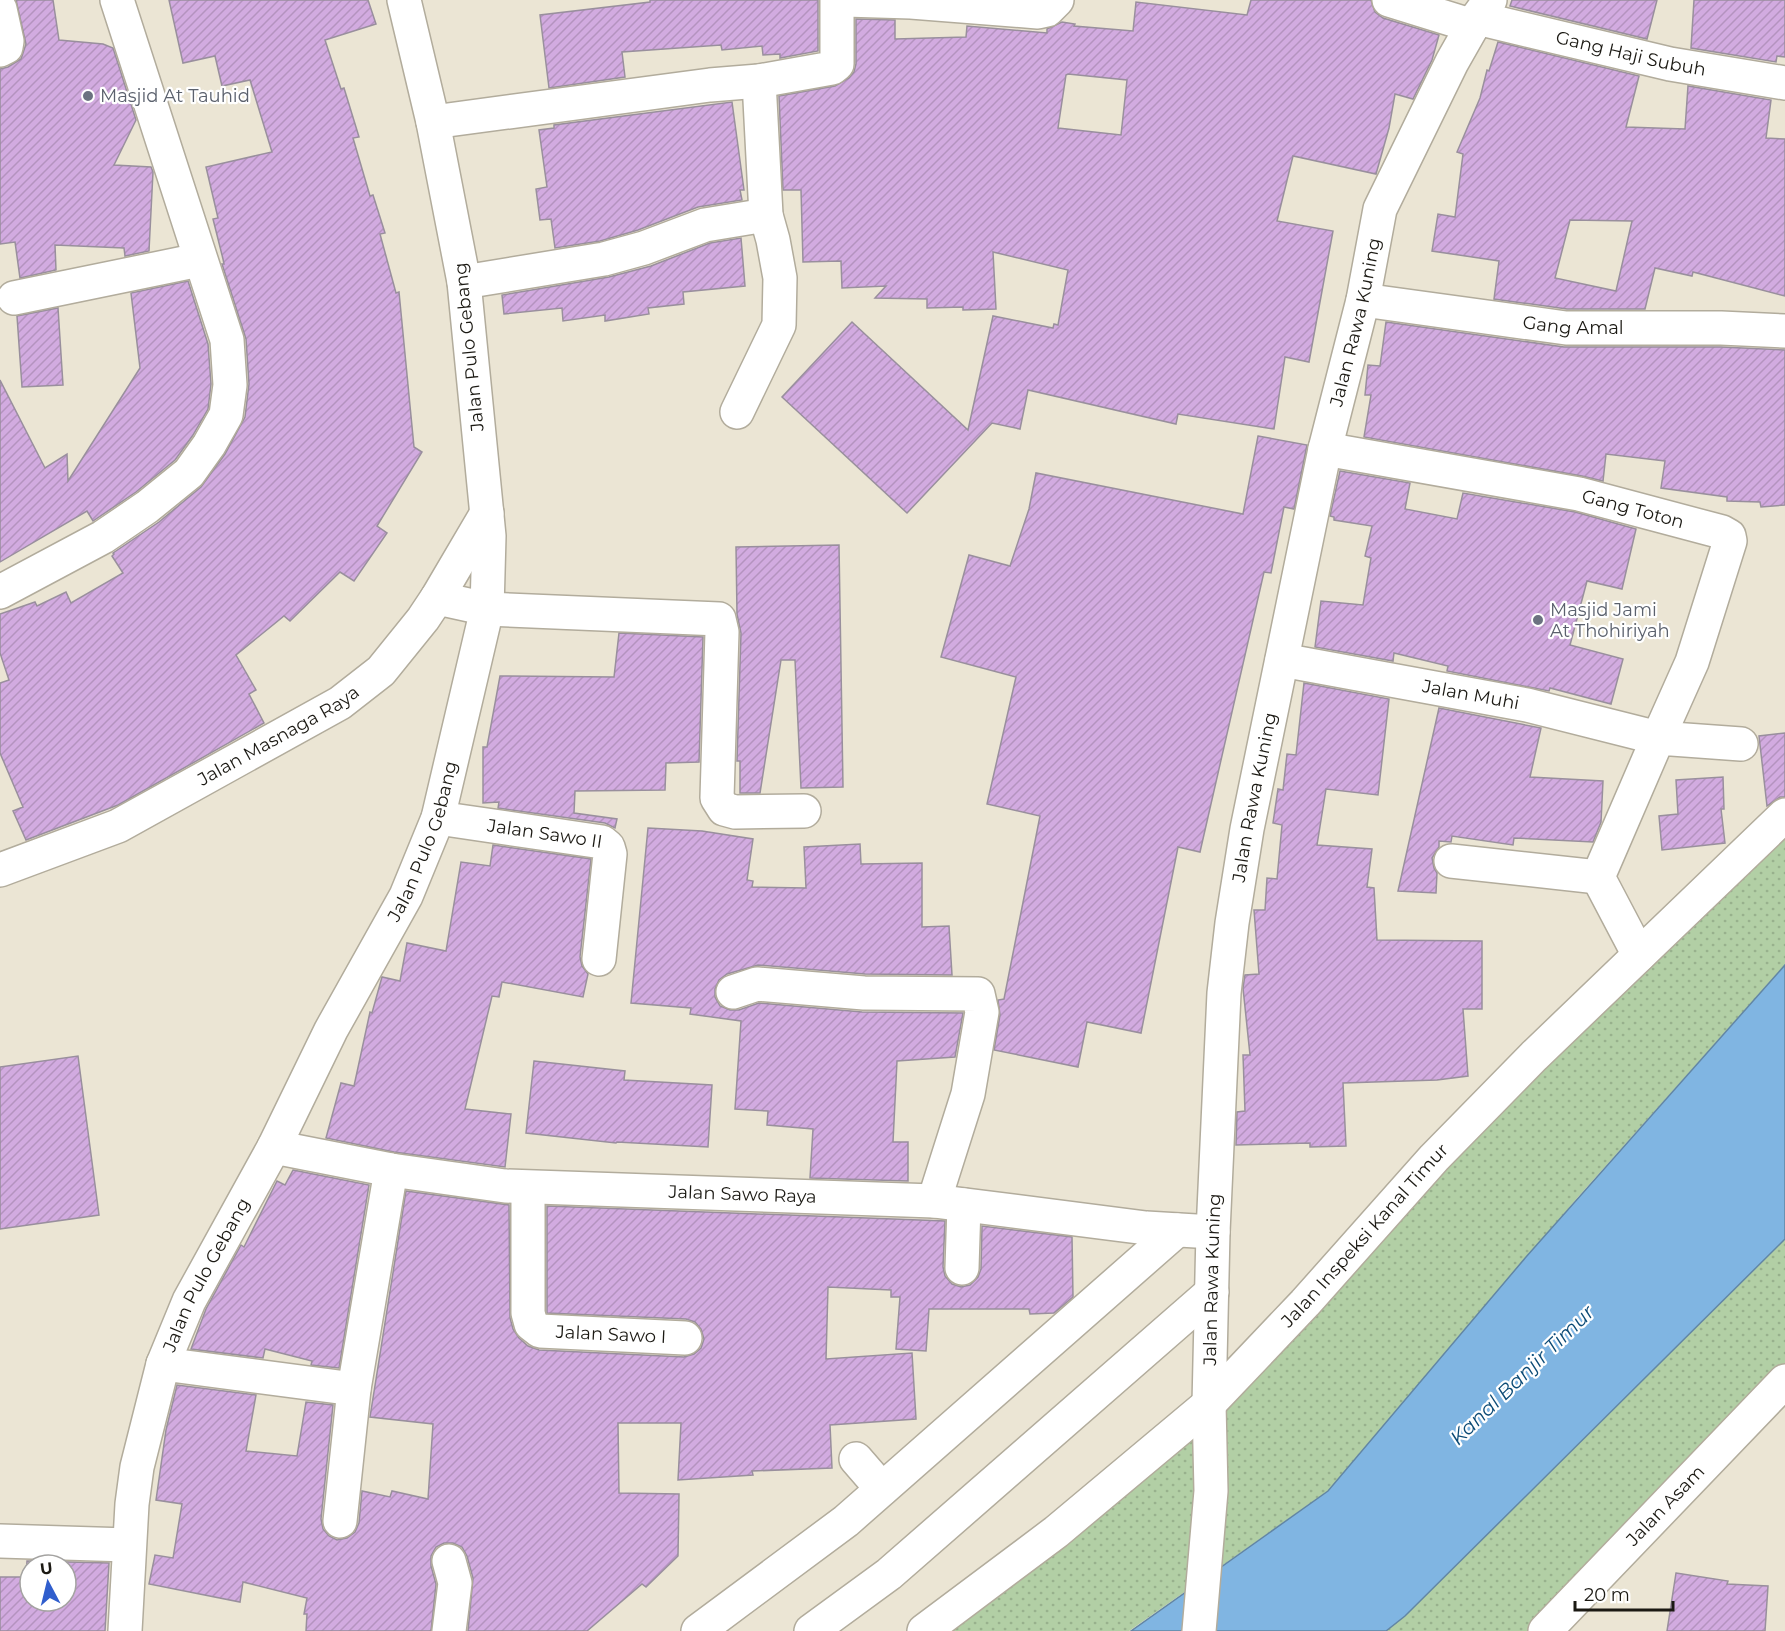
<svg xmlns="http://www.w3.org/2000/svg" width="1785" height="1631" viewBox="0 0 1785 1631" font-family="Montserrat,sans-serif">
<defs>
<pattern id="grass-dots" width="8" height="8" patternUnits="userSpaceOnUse" patternTransform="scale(1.5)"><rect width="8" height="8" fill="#b2cfa5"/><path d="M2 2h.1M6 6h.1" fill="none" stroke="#98b18d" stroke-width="1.8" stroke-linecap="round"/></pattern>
<pattern id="building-hatch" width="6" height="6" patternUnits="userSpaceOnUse" patternTransform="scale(1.5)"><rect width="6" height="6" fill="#d2abe0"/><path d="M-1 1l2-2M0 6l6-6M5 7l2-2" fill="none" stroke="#b493bf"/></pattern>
</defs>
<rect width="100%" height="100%" fill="#ebe5d4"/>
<!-- grass -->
<g fill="url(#grass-dots)">
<path d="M1785,815v150l-207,232 -250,294 -199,140h-209l170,-128z"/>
<path d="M1785,1239v142l-240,250h-159l19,-15z"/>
</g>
<!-- water -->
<path fill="#80b5e2" stroke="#6286a4" stroke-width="1.5" d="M1785,965v274l-380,377 -19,15h-255l197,-140 198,-234z"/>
<!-- building -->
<g fill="url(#building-hatch)" stroke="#998f9d" stroke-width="1.5" fill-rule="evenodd">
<path d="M16,0h37l6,40 44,4 10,4 23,72 -22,45 37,2 2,5 -4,79 -24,5 -1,-8 -69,-3 1,25 -36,8 -5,-36 -15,2v-175l8,-2 13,-8 5,-15z"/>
<path d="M169,0h199l8,24 -51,16 16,49 3,-1 15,49 -6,1 17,58 3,-1 12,38 -5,1 16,59 3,-1 15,155 8,5 -45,74 10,7 -33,48 -14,-9 -50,49 -6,-5 -48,39 20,35 -7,4 15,29 -146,82 -92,35 -13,-29 10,-4 -23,-54v-70l9,-3 -9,-27v-39l35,-12 2,4 29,-14 5,11 52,-30 -11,-17 2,-2 -1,-1 46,-31 42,-35 24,-33 20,-37 4,-33 -3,-45 -24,-75h2l-1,-5 -10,-40 5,-1 -12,-51 66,-15 -22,-72 -28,6 -7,-30 -32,7z"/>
<path d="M650,0h168v51l-38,7v-4l-17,1 -1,-9 -40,4 -1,-5 -99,7 3,25 -76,11 -9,-73 110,-13z"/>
<path d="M1251,0h120l4,12 8,6 56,17 -7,25 -19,39 -18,-5 -6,34 -13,46 -83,-18 -16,65 56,10 -24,131 -24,-5 -11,72 -96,-15 -2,10 -148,-34 -8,39 -28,-6 -85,90 -125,-116 70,-75 116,108 25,-114 60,12 1,-4 4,1 10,-55 -75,-18 3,57 -33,1v-3l-36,1v-9l-52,-1 11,-12 -44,2 -1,-27 -38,1 -2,-72h-18l-4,-94 56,-10 14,-8 5,-6 2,-8v-45l39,1v19l71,-2 1,-11 80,7v-4l15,-7 13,2 -1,2 59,5 3,-29 111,13zM1068,74l59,6 -6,55 -63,-7 8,-53z"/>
<path d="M1512,0h145l-10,39 -137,-33z"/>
<path d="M1694,0h91v57l-8,-1 -1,6 -85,-14z"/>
<path d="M1498,42l141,34 -13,51 59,2 3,-43 83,14 -5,38 19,1v157l-92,-24 -1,4 -37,-8 -10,41h-78l-73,-10 5,-38 -67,-10 6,-37 17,3 8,-63 -6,-2 23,-54 7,-28 2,1zM1570,220l62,1 -16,70 -61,-13z"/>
<path d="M732,102l12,88h-4l2,10 -44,7 -60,23 -38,11 -45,7 -4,-29 -11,1 -4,-31 11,-2 -8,-57 15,-2v-3z"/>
<path d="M741,238l4,48 -62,6 1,12 -36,4 1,6 -44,7v-6l-42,6 -1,-13 -58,6 -2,-19 107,-18 42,-11 59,-23z"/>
<path d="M188,281l20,63 3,40 -3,25 -15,26 -18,25 -39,32 -43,29 -6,-10 -87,51v-182l45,88 22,-14 1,27 72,-113 -9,-75z"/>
<path d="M58,308l5,77 -41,2 -5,-71z"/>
<path d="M1386,322l178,25h157l64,3v155l-24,2 -1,-5 -33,-1v-4l-66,-9 4,-27 -59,-7 -3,27 -21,-5 -218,-39 7,-42h-6l3,-30 12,1z"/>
<path d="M1258,436l49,9 -13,64 -10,-2 -13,66 -7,-1 -64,280 -22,-5 -37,186 -54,-11 -9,45 -84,-17 6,-35 -2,-15 6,-1 36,-183 -53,-12 29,-127 -75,-20 28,-102 41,11 19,-57 7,-36 207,41z"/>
<path d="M1340,471l70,12 -5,26 52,10 6,-26 112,19 61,17 -14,60 -35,-8 -17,64 53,14 -12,45 -61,-16 -1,3 -102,-20 1,-5 -54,-13 -1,8 -78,-14 6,-46 42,4 8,-47 -6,-2 7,-30 -38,-6v-3l-4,-1z"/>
<path d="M839,545l4,242 -42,1 -6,-128h-14l-21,133h-20v-32h-3l4,-128 -4,-19 -1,-67z"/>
<path d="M619,633l84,4 -4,125 -33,1 -1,27 -90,1 -1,22 43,6 -2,9 -10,-5 -107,-15 1,-6 -16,1v-56h4l13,-71 114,1z"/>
<path d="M1304,683l85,16 -11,96 -52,-6 -9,56 55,4 -5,38 7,1 3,52 105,1v68h-19l5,67 -31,4 -94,3 3,63 -36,1v-4l-74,2 1,-33 8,-1 -2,-56h7l-7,-67 2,-13 14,-1 -5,-64h11l2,-32 10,1 5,-54 -9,-2 5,-34 5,1 4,-36 9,1z"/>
<path d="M1439,708l102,20 -11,49 73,4 -2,41 -8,20 -79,-4 -1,7 -61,-9 -1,6 -12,-1v6l-7,11 2,10 3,5 -1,20 -38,-2z"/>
<path d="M1785,733v64h-5l-13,9 -8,-70z"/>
<path d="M1723,777l1,32h-3l4,34 -63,7 -3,-34 19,-2 -2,-34z"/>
<path d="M648,828l54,3 51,8 -6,41 6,1 -1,6 54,1 -2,-41 56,-3 1,20 61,-1v64l27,-1 3,49 -87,-1 -107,-9 -31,9 -8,6 -4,9v8l5,9 10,4h9l20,-7 103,9 101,1 -8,44 -58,4 -4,81h15v39l-98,-3 3,-49 -46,-4 1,-14 -33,-2 6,-88 -51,-7 1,-6 -60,-5z"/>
<path d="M493,845l98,14 -11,98 2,9 6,8 -5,23 -81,-15 -3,15 -7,-1 -27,113 46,5 -6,53 -111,-15 -68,-14 15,-55 13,3 16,-74 2,1 10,-36 18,4 7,-38 39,8 15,-89 29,4z"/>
<path d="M78,1056l21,159 -99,14v-162z"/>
<path d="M534,1061l91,10 -1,9 88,5 -4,62 -91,-5 -1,1 -90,-10z"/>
<path d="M293,1170l76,15 -30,183 -28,-3 1,-4 -47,-12 -2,9 -72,-9 15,-40 35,-64 3,2 33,-66 8,4z"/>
<path d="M406,1191l103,14 1,113 3,11 6,9 9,8 11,4 145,7 10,-3 7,-6 3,-9 -3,-10 -6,-7 -9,-3 -139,-6v-107l398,15 -2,46 2,9 7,8 9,3 9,-2 8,-8 3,-8 1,-43 90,11 1,60 -19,16 -24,1 -1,-5h-100l-3,42 -30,-2 4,-52h-9v-7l-63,-3 -2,72 86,-6 4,66 -86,6 2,43 -80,3 1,4 -75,5 3,-57h-63l1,70 60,1 -1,62 -32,31 -4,-3 -55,47h-119l5,-53 -6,-22 -5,-9 -9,-4h-9l-8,4 -5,9v10l5,18 -5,47h-125l1,-17h-3l3,-16 -64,-16 -3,20 -91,-18 6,-29 18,3 9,-54 -26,-4 10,-70 11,-45 79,10 -10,56 51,5 9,-54 27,3 -12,114 2,10 6,7 8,4 10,-2 8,-6 4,-9 3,-32 28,6 2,-6 36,8 5,-75 -63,-7z"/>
<path d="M27,1561l82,2 -4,68h-105v-54h26zM30,1565h36v36h-36z"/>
<path d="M1676,1573l52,8 -1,3 41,2 -3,45h-98z"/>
</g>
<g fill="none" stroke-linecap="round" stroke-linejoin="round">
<defs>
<g id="minor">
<path d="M845,0l66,2 127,10 9,-2 10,-10"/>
<path d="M1389,0l84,26"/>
<path d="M0,9l7,32 -1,6 -6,3"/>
<path id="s1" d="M1477,18l193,46 115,19"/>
<path d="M433,122l277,-37 49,-4 73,-13 5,-4v-64"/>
<path d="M464,282l140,-23 40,-11 61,-23 61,-10"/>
<path d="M14,298l185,-38"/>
<path id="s2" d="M1363,300l203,28h155l64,3"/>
<path d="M737,412l42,-87 1,-47 -7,-38 -7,-25 -7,-134"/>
<path d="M0,592l103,-55 44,-30 42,-34 20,-28 17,-30 4,-30 -3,-45 -110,-340"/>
<path d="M437,598l50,11 232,10 3,13 -5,166 7,11 11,3 69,-1"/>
<path id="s3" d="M1282,660l245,45 131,33 34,-76 38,-121 -1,-5 -7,-4 -143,-38 -254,-45"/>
<path id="s4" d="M438,818l164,24 6,5 2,7 -11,105"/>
<path d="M1451,861l147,16"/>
<path id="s5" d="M0,870l118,-44 222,-123 41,-32 42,-52 14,-21 50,-85"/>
<path d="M1639,955l-41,-78 60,-139 83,6"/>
<path d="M733,992l24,-8 107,9 114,1 4,18 -14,82 -34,107"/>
<path id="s6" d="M274,1147l117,23 114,16 429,15 212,27 67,4"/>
<path id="s7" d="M528,1188v125l3,11 9,7 145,7"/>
<path d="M962,1268l2,-63"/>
<path d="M163,1364l191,25"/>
<path d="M856,1459l26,30"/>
<path d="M340,1521l14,-132 37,-219"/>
<path d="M0,1541l128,4"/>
<path id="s8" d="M125,1631l7,-127 5,-37 26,-103 26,-63 85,-154 57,-117 75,-134 32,-78 49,-209 2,-73 -25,-254 -31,-160 -29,-122"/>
<path d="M449,1631l6,-48 -6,-22"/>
<path d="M698,1631l148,-110 331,-291"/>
<path d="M811,1631l78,-57 323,-282"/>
<path id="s9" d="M924,1631l132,-99 153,-128 96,-101 129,-145 100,-102 251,-241"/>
<path id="s10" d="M1199,1631l12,-140 -2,-87 4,-172 11,-239 8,-70 15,-94 78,-380 38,-149 17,-91 72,-147 25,-44 13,-18"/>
<path id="s11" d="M1545,1631l240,-250"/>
</g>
</defs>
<!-- minor casing -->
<use href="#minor" stroke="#b2ac9c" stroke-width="36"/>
<!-- minor -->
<use href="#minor" stroke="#fff" stroke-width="33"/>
</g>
<!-- markers -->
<g fill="#6b7280" stroke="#fff" stroke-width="2">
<circle cx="88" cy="96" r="6"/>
<circle cx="1538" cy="620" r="6"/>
</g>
<g text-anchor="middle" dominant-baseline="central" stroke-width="4.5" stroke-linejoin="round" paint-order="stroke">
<!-- street labels -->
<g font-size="18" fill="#1b1913" stroke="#fff">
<text stroke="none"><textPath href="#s1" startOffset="158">Gang Haji Subuh</textPath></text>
<text stroke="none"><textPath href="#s10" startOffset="1323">Jalan Rawa Kuning</textPath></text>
<text stroke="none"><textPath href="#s2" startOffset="212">Gang Amal</textPath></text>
<text transform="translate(469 347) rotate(-96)">Jalan Pulo Gebang</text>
<text transform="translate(1633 509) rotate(15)">Gang Toton</text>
<text stroke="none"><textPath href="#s3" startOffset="192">Jalan Muhi</textPath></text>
<text stroke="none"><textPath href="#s5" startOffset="310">Jalan Masnaga Raya</textPath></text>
<text stroke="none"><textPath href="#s10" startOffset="837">Jalan Rawa Kuning</textPath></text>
<text stroke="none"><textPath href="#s4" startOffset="108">Jalan Sawo II</textPath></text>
<text stroke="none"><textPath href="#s8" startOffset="856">Jalan Pulo Gebang</textPath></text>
<text stroke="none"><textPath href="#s6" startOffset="472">Jalan Sawo Raya</textPath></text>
<text stroke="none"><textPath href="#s9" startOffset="594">Jalan Inspeksi Kanal Timur</textPath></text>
<text stroke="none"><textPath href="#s8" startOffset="370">Jalan Pulo Gebang</textPath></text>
<text stroke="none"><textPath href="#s10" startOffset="352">Jalan Rawa Kuning</textPath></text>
<text stroke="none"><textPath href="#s7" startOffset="219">Jalan Sawo I</textPath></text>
<text stroke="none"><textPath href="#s11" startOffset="174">Jalan Asam</textPath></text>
</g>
<!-- worship labels -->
<g font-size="18" fill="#5b616d" stroke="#fff" text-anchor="start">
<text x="100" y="96">Masjid At Tauhid</text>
<text x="1550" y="610">Masjid Jami<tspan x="1550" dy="21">At Thohiriyah</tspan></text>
</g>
<!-- water labels -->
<g font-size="20" font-style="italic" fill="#0c4b76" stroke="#fff">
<text transform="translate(1522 1375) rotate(-44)">Kanal Banjir Timur</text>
</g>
</g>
<!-- north arrow -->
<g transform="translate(48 1583) rotate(353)"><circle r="28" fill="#ffffff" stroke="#a4a3a1" stroke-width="1.5"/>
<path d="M0-4.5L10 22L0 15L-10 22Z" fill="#305ecd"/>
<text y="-9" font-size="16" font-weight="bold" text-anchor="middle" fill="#1b1913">U</text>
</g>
<!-- scale -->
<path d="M1575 1601v9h98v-9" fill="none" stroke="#1b1913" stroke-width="3"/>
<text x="1584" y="1601" font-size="18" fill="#1b1913" stroke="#ffffff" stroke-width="4.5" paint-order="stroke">20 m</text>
</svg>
